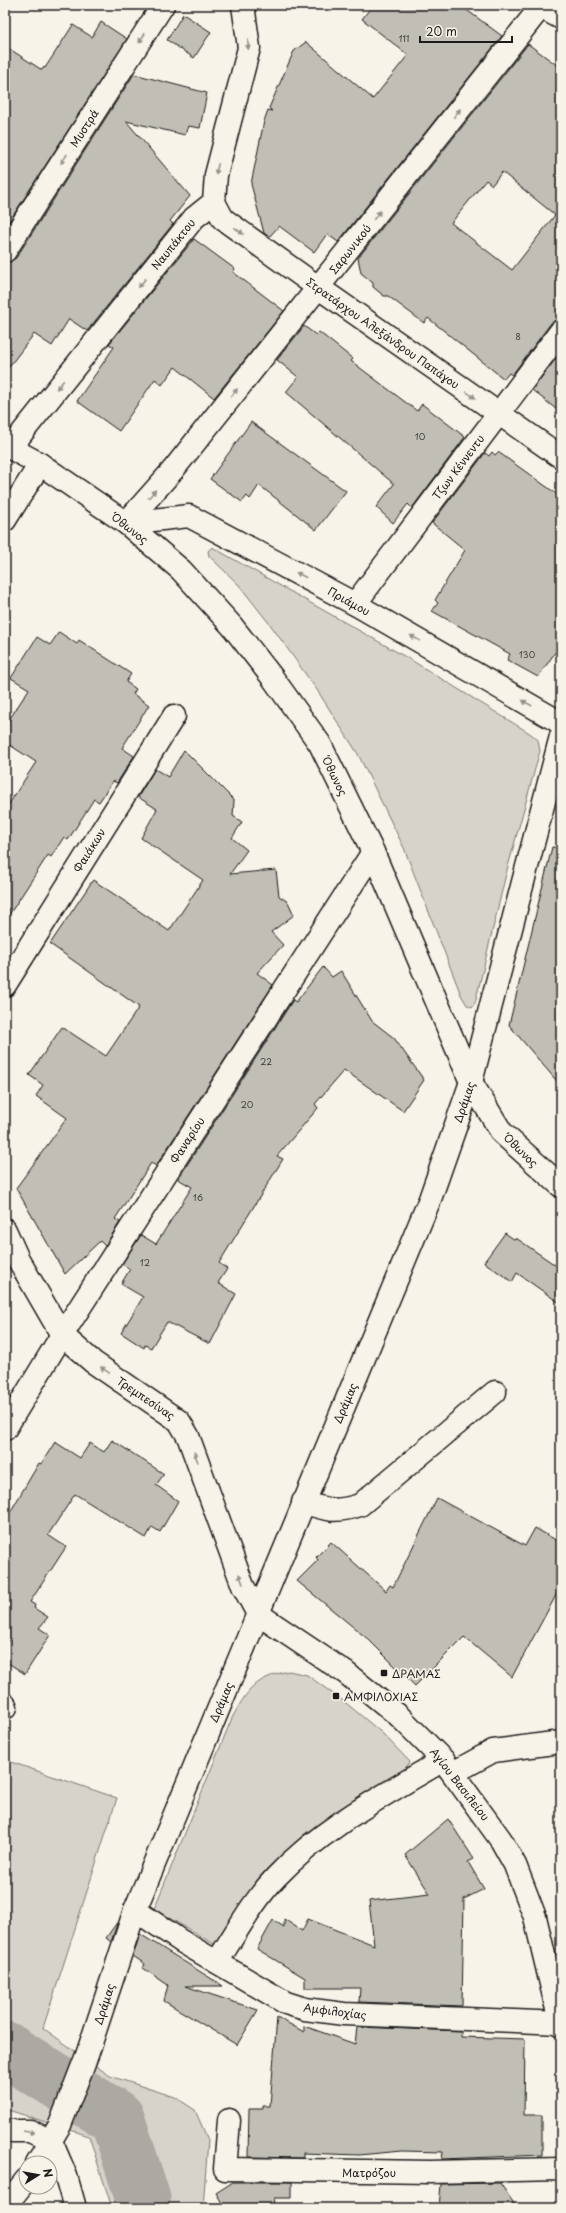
<svg xmlns="http://www.w3.org/2000/svg" width="566" height="2213" viewBox="0 0 566 2213" font-family="'Playpen Sans',sans-serif">
<rect width="100%" height="100%" fill="#f7f3e8"/>
<filter id="ink" filterUnits="userSpaceOnUse"><feTurbulence type="fractalNoise" baseFrequency=".025" numOctaves="2"/><feDisplacementMap in="SourceGraphic" scale="8" xChannelSelector="R" yChannelSelector="G"/><feConvolveMatrix kernelMatrix="1 2 1 2 8 2 1 2 1" color-interpolation-filters="sRGB"/></filter>
<g filter="url(#ink)">
<!-- green -->
<g fill="#d7d3cb" stroke="#7a7874">
<path d="M212,547l199,113 120,74 7,6 2,11 -33,119 -32,133 -3,4 -5,-2 -6,-10 -57,-147 -46,-94 -41,-64 -45,-63 -33,-42 -30,-29 -1,-5z"/>
<path d="M289,1671l18,4 39,28 36,30 28,29 -8,10 -99,63 -37,39 -47,73 -65,-38 78,-191c16,-29 23,-40 57,-47z"/>
<path d="M5,1760l112,38 -74,230 67,48 65,21 20,13 13,30 -5,68h-91l-23,-72 -84,-27z"/>
</g>
<g fill="none" stroke-linecap="round" stroke-linejoin="round">
<!-- river -->
<path stroke="#aca9a2" stroke-width="55" d="M5,2049l112,69 26,81v9"/>
</g>
<!-- building -->
<g fill="#c0beb5" stroke="#1c1c1c" fill-rule="evenodd">
<path d="M373,5h87l42,31 -164,206 -11,-8 -13,18 -35,-26 -10,11 -5,-4 -13,-49 13,-63 4,-11 4,1 -3,-3 25,-57 12,-9 67,57 35,-44 -46,-36z"/>
<path d="M183,14l28,18 -17,26 -27,-18z"/>
<path d="M101,22l26,17 -122,189v-182l37,24 2,-3 1,1 28,-43 19,12z"/>
<path d="M528,44l33,24v251l-10,4 -39,52 -3,-2 -5,6 -76,-61 -4,5 -36,-27h-4l-11,-9v-4l-12,-10 -3,-15zM502,172l53,43 -43,55 -61,-47 35,-43 6,5z"/>
<path d="M134,74l73,19 -7,35 -12,-2 -3,9 -59,-14 64,75 -20,25 3,3 -86,107 -18,-12 -17,27 -18,-12 -29,38v-109l11,-5z"/>
<path d="M194,239l41,30 -2,3 51,39 -70,87 -39,-31 -13,18 -7,-6 -36,52 -42,-30 37,-54 -5,-3z"/>
<path d="M304,326l12,9 3,-3 34,27 -2,2 66,50 5,-7 43,33 -53,71 -4,-4 -15,19 -17,-16 18,-23 -108,-92 12,-15 -21,-17z"/>
<path d="M561,352v61l-29,-23z"/>
<path d="M251,422l95,69 -30,39 -57,-45 -9,14 -3,-3 -5,6 -32,-23z"/>
<path d="M492,452l3,3 3,-3 63,45v147l-23,33 -31,-17 3,-6 -78,-43 6,-8 -3,-3 30,-50 -33,-27 53,-70 4,3z"/>
<path d="M59,632l18,12 2,-4 52,34 -5,8 10,7 -3,5 16,11 -27,43 12,8 -17,27 -4,-2 -14,21 -5,-3 -26,41 -4,-3 -13,20 -3,-2 -43,66v-111l31,-48 -31,-20v-16l24,-37 -18,-11 26,-41 13,8z"/>
<path d="M184,750l50,50 -1,16 9,6 -10,16 15,12 -17,24 46,-4 3,26 9,6 6,13 -23,17 12,13 -26,28 16,12 -117,181 -5,-3 -36,56 5,3 -15,24 -5,-5 -35,33 -49,-86 51,-70 -31,-22 7,-11 -14,-10 33,-48 44,29 33,-49 -89,-63 43,-64 76,51 34,-51 -62,-42 16,-29 -19,-12 17,-28 13,8z"/>
<path d="M552,847l9,1v238l-52,-61z"/>
<path d="M323,967l9,10 9,-6 31,50 22,17 30,42 -21,31 -59,-41 -29,34 3,4 -41,48 6,3 -64,104 8,6 -9,14 18,11 -26,50 -43,-22 -16,26 -6,-3 -1,3 -23,-15 22,-36 -22,-13 9,-15 -8,-5 19,-29 15,9 36,-57 -14,-8 115,-179 3,2z"/>
<path d="M505,1233l10,7 1,-2 45,31v35l-44,-31 -5,9 -28,-20z"/>
<path d="M112,1440l52,34 -8,11 22,16 -18,31 -8,-5 -6,11 -71,-44 -27,41 18,12 -36,55 5,3 -1,3 14,9 -9,11 11,7 -25,39 -20,-13v-140l34,-58 2,1 14,-22 25,16 10,-15 14,9z"/>
<path d="M437,1498l88,48 10,-18 26,15v43l-49,91 -48,-40 -49,49 -46,-46 -72,-59 21,-21 -2,-3 15,-15 55,49 4,-6 3,2z"/>
<path d="M448,1819l26,40 -6,3 16,27 -20,10 -2,107 -103,-4 1,-14h-55v-10l-48,-29 16,-29 11,7v-8l18,12 6,-12 66,26 -5,-44 61,-7 -25,-39z"/>
<path d="M118,1921l-7,21 -5,-4z"/>
<path d="M140,1934l83,52h-38l73,24 -21,35 -73,-44 4,-16 -25,-17 2,-4 -12,-8z"/>
<path d="M277,2017l27,15v-6l51,18 2,-17 104,4v6l64,2 -1,76h18v40l-100,4 1,-7 -41,-1 -43,4 -56,-2v5l-55,-1 1,-48h14v-3h7z"/>
<path d="M233,2182h59v16h-18l-1,10h-48l-9,-15z"/>
<path d="M500,2183l17,25h-78l2,-24z"/>
</g>
<g fill="none" stroke-linecap="round" stroke-linejoin="round">
<defs>
<g id="minor">
<path d="M537,5l24,13"/>
<path d="M214,202l9,17 96,69 242,169"/>
<path d="M5,251l158,-246"/>
<path d="M5,445l35,19 86,59 55,47 51,56 40,51 48,67 53,108 98,230 31,51 59,53"/>
<path d="M10,448l184,-230 20,-16 2,-27 33,-127 -6,-43"/>
<path d="M5,520l35,-56"/>
<path d="M126,523l47,-53 367,-462"/>
<path d="M126,523l63,-7 166,88 206,119"/>
<path d="M355,604l206,-273"/>
<path d="M5,985l169,-269"/>
<path d="M5,1230l13,29 44,76 31,27 86,59 9,15 55,150 15,28 88,59 53,43 44,44 58,80 14,25 20,52 26,109"/>
<path d="M5,1429l57,-94 311,-483"/>
<path d="M303,1502c23,8 33,11 57,3l135,-113"/>
<path d="M5,1705l1,2"/>
<path d="M453,1773l40,-22 68,-9"/>
<path d="M135,1910l46,31 105,62 19,6 39,5 217,9"/>
<path d="M217,1962c19,-29 36,-61 59,-85 47,-50 109,-82 167,-117"/>
<path d="M229,2120l-4,49 205,3 131,-3"/>
<path d="M5,2131h25l21,10"/>
<path d="M51,2141l15,35 9,32"/>
<path d="M37,2163l23,-38 27,-70 48,-145 295,-711 41,-117 90,-346"/>
<path d="M5,2206l21,-26"/>
</g>
</defs>
<!-- minor casing -->
<use href="#minor" stroke="#1c1c1c" stroke-width="25"/>
<!-- minor -->
<use href="#minor" stroke="#f7f3e8" stroke-width="22"/>
</g>
<!-- one-way arrows -->
<defs><path id="oneway-solid" d="M-6-.8H1V-3.2L6.5 0L1 3.2V.8H-6Z"/></defs>
<g fill="#94928c">
<use href="#oneway-solid" transform="translate(142 38) rotate(123)"/>
<use href="#oneway-solid" transform="translate(248 44) rotate(87)"/>
<use href="#oneway-solid" transform="translate(457 113) rotate(-52)"/>
<use href="#oneway-solid" transform="translate(64 159) rotate(123)"/>
<use href="#oneway-solid" transform="translate(217 169) rotate(104)"/>
<use href="#oneway-solid" transform="translate(377 215) rotate(-52)"/>
<use href="#oneway-solid" transform="translate(239 231) rotate(36)"/>
<use href="#oneway-solid" transform="translate(142 283) rotate(129)"/>
<use href="#oneway-solid" transform="translate(60 385) rotate(129)"/>
<use href="#oneway-solid" transform="translate(234 393) rotate(-51)"/>
<use href="#oneway-solid" transform="translate(471 395) rotate(35)"/>
<use href="#oneway-solid" transform="translate(152 494) rotate(-49)"/>
<use href="#oneway-solid" transform="translate(301 575) rotate(-152)"/>
<use href="#oneway-solid" transform="translate(415 638) rotate(-150)"/>
<use href="#oneway-solid" transform="translate(527 703) rotate(-150)"/>
<use href="#oneway-solid" transform="translate(105 1370) rotate(-146)"/>
<use href="#oneway-solid" transform="translate(196 1457) rotate(-110)"/>
<use href="#oneway-solid" transform="translate(241 1579) rotate(-111)"/>
<use href="#oneway-solid" transform="translate(29 2132) rotate(10)"/>
</g>
</g>
<!-- markers -->
<g fill="#1c1c1c" stroke="#f7f3e8" stroke-width="1.5">
<rect x="380" y="1669" width="8" height="8" rx="2"/>
<rect x="332" y="1692" width="8" height="8" rx="2"/>
</g>
<g text-anchor="middle" dominant-baseline="central" stroke-width="3.5" stroke-linejoin="round" paint-order="stroke">
<!-- number labels -->
<g font-size="9" fill="#454442">
<text x="404" y="38">111</text>
<text x="518" y="336">8</text>
<text x="420" y="436">10</text>
<text x="527" y="654">130</text>
<text x="266" y="1061">22</text>
<text x="247" y="1104">20</text>
<text x="198" y="1197">16</text>
<text x="145" y="1262">12</text>
</g>
<!-- street labels -->
<g font-size="11" fill="#1c1c1c" stroke="#f7f3e8">
<text transform="translate(84 128) rotate(-57)">Μυστρά</text>
<text transform="translate(173 244) rotate(-51)">Ναυπάκτου</text>
<text transform="translate(350 249) rotate(-52)">Σαρωνικού</text>
<text transform="translate(383 333) rotate(35)">Στρατάρχου Αλεξάνδρου Παπάγου</text>
<text transform="translate(458 467) rotate(-53)">Τζων Κέννεντυ</text>
<text transform="translate(130 528) rotate(38)">Όθωνος</text>
<text transform="translate(349 601) rotate(29)">Πριάμου</text>
<text transform="translate(335 776) rotate(64)">Όθωνος</text>
<text transform="translate(89 850) rotate(-58)">Φαιάκων</text>
<text transform="translate(464 1102) rotate(-71)">Δράμας</text>
<text transform="translate(187 1140) rotate(-57)">Φαναρίου</text>
<text transform="translate(521 1150) rotate(44)">Όθωνος</text>
<text transform="translate(146 1398) rotate(34)">Τρεμπεσίνας</text>
<text transform="translate(345 1403) rotate(-67)">Δράμας</text>
<text transform="translate(221 1702) rotate(-67)">Δράμας</text>
<text transform="translate(460 1784) rotate(52)">Αγίου Βασιλείου</text>
<text transform="translate(104 2004) rotate(-72)">Δράμας</text>
<text transform="translate(335 2011) rotate(7)">Αμφιλοχίας</text>
<text x="369" y="2172">Ματρόζου</text>
</g>
<!-- poi labels -->
<g font-size="11" fill="#1c1c1c" stroke="#f7f3e8" text-anchor="start">
<text x="392" y="1673">ΔΡΑΜΑΣ</text>
<text x="344" y="1696">ΑΜΦΙΛΟΧΙΑΣ</text>
</g>
</g>
<!-- margin -->
<rect width="566" height="2213" fill="none" stroke="#f7f3e8" stroke-width="20"/>
<rect x="10" y="10" width="546" height="2193" fill="none" stroke="#1c1c1c" stroke-width="1.5" filter="url(#ink)"/>
<!-- north arrow -->
<g transform="translate(38 2175) rotate(79)"><circle r="19" fill="#f7f3e8" stroke="#9f9d96"/>
<path d="M0-3L7 15L0 10L-7 15Z" fill="#1c1c1c"/>
<text y="-6" font-size="11" font-weight="bold" text-anchor="middle" fill="#1c1c1c">N</text>
</g>
<!-- scale -->
<path d="M420 36v6h92v-6" fill="none" stroke="#1c1c1c" stroke-width="2"/>
<text x="426" y="36" font-size="12" fill="#1c1c1c" stroke="#f7f3e8" stroke-width="3" paint-order="stroke">20 m</text>
</svg>
